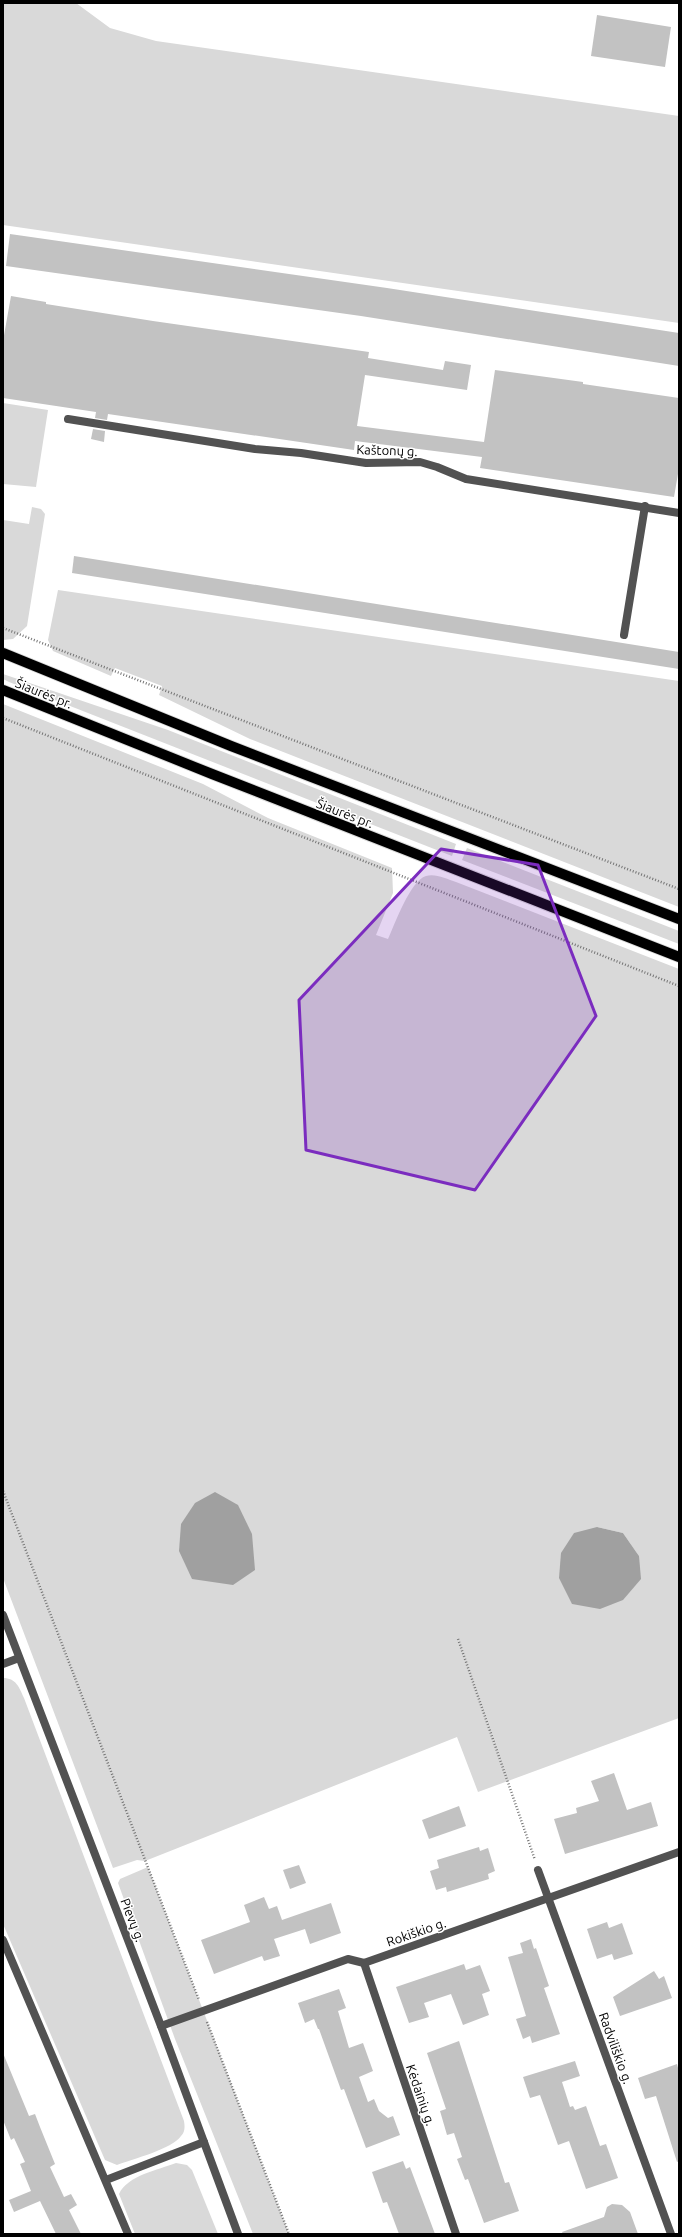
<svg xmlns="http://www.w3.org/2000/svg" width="682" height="2237" viewBox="0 0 682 2237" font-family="Ubuntu,sans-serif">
<rect width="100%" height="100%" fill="#fff"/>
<!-- green -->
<g fill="#d9d9d9" fill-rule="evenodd">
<path d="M3,3h73l34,25 46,13 523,75v207l-676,-98z"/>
<path d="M3,403l45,7 -12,77 -33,-3z"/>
<path d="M32,507l9,2 4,5 -18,112 -14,13 -10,1v-120l26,4z"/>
<path d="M58,590l621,91v226l-429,-168 -91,-44 3,-9 -47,-18 -4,8 -58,-25 -5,-11z"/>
<path d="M3,674l165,56 288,114 -4,12 -443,-174 -6,-3z"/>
<path d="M3,704l200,80 65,34 124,50 1,25 -17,42 12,4c7,-15 22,-58 38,-63 9,-3 21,3 30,6l223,87v749l-201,74 -21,-55 -312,124 -8,-1 -24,8 -110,-290zM597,1527l26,6 16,23z"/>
<path d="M467,848l212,83v13l-217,-84z"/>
<path d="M3,1678c13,0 16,9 21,20l160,423c1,6 1,11 -3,15 -9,13 -48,23 -64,29l-12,-5 -102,-236z"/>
<path d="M148,1867l141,367h-36l-78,-195 -57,-156 2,-4z"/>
<path d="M176,2163l11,2 5,5 26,64h-83l-16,-40c9,-19 39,-24 57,-31z"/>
</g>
<!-- water -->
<g fill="#a0a0a0">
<path d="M215,1492l23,13 14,29 3,36 -22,15 -41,-6 -13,-28 2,-27 14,-21z"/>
<path d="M597,1527l26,6 16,23 2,23 -18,21 -23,9 -28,-5 -13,-26 2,-25 13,-20z"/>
</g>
<!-- building -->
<g fill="#c2c2c2">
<path d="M597,15l74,12 -6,40 -74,-11z"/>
<path d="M10,234l377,54 292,45v33l-318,-50 -355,-50z"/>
<path d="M11,296l35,6v2l107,17 216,31 -1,6 75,12 2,-9 26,4 -4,25 -102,-15 -8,51 127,16 11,-72 88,12v2l96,14v70l-5,29 -194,-29 2,-11 -127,-16 -1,9 -246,-36 -1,6 -12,-2 1,-6 -93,-14v-57z"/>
<path d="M93,429l12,2 -1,11 -13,-3z"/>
<path d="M74,556l605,96v17l-607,-96z"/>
<path d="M614,1773l13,37 24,-8 7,24 -93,28 -11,-35 23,-6 -1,-5 23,-7 -8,-20z"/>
<path d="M459,1806l7,20 -37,13 -7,-19z"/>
<path d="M479,1847l1,4 8,-3 7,23 -7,3 1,5 -42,13 -1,-5 -10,3 -6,-19 9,-3 -2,-8z"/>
<path d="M299,1865l7,18 -16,6 -7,-19z"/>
<path d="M264,1897l5,12 8,-3 5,14 49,-17 10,30 -31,11 -5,-15 -31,10 6,17 -16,5 -2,-5 -48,18 -13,-34 49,-18 -6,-17z"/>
<path d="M607,1922l2,6 13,-5 11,31 -19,6 -2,-6 -15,5 -10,-30z"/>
<path d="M531,1939l3,10 2,-1 13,38 -5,2 16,46 -28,9 -2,-7 -7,3 -7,-20 10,-3 -18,-59 15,-4 -3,-10z"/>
<path d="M464,1964l2,6 14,-5 10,26 -8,3 7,21 -26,10 -12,-31 -27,9 5,14 -20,6 -13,-36z"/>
<path d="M654,1971l5,8 5,-3 8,22 -52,18 -7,-19z"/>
<path d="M339,1989l7,19 -8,3 11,37 14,-5 10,28 -14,6 9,25 6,-3 5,12 9,7 5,-2 7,19 -34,13 -22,-59 -3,1 -22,-61h-1l-4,-10 -9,4 -7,-20z"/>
<path d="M459,2041l46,142 4,-1 10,29 -35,12 -16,-44 -3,1 -8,-21 5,-2 -8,-24 -7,2 -7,-24 6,-2 -19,-56z"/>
<path d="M3,2053l26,63 6,-2 5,13 15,37 -5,3 14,30 7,-3 6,11 -8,5 12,24h-25l-16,-33 -26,11 -5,-12 22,-9 -11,-27 5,-2 -11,-24 -3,2 -8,-20z"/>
<path d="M575,2061l5,15 -18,6 8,25 3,-1 2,4 11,-4 14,40 6,-2 12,34 -32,11 -17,-48 -11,4 -18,-50 -10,3 -7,-21z"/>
<path d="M677,2064l2,8v89l-2,1 -21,-66 -11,3 -7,-21z"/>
<path d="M403,2161l3,8 4,-2 25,67h-36l-12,-32 -4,1 -11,-31z"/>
<path d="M612,2204l10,1 8,7 8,22h-75l-1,-2 42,-15 3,-10z"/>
</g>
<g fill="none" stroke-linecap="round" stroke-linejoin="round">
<defs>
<g id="primary">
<path d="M3,653l228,93 448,173"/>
<path d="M3,690l209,84 467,183"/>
</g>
</defs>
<!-- primary casing -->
<use href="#primary" stroke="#dbdbdb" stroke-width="12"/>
<!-- path -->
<g stroke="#747474" stroke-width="2.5" stroke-dasharray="1 2" stroke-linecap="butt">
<path d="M3,628l676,261"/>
<path d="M3,718l676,268"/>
<path d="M3,1491l196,509"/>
<path d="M458,1639l77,221"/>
<path d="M207,2022l82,212"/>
</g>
<!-- service -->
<path stroke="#525252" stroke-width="8" d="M624,635l21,-129"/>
<!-- minor -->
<g stroke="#525252" stroke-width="8">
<path d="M68,419l187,30 46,4 65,10 54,-1 17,5 29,12 213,34"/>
<path d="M3,1615l158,411 77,208"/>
<path d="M3,1664l16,-6"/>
<path d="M538,1870l133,364"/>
<path d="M3,1940l125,294"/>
<path d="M364,1963l92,271"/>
<path d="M161,2026l187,-67 16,4 315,-111"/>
<path d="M106,2180l98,-38"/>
</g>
<!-- primary -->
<use href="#primary" stroke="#000" stroke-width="10"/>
</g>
<!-- marked area -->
<path fill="#7b2cbf" fill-opacity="0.2" stroke="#7b2cbf" stroke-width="3" stroke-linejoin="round" d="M441,849l97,16 58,151 -121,174 -169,-40 -7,-150z"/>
<g text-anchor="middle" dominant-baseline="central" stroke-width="3" stroke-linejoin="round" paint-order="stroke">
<!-- street labels -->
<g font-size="13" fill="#000" stroke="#fff">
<text transform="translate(387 450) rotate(2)">Kaštonų g.</text>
<text transform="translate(44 693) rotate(22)">Šiaurės pr.</text>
<text transform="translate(345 813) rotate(21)">Šiaurės pr.</text>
<text transform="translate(133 1920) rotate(69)">Pievų g.</text>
<text transform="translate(416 1932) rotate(-19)">Rokiškio g.</text>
<text transform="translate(616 2048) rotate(70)">Radviliškio g.</text>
<text transform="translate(421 2095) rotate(71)">Kėdainių g.</text>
</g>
</g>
<!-- border -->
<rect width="682" height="2237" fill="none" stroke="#000000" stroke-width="8"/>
</svg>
